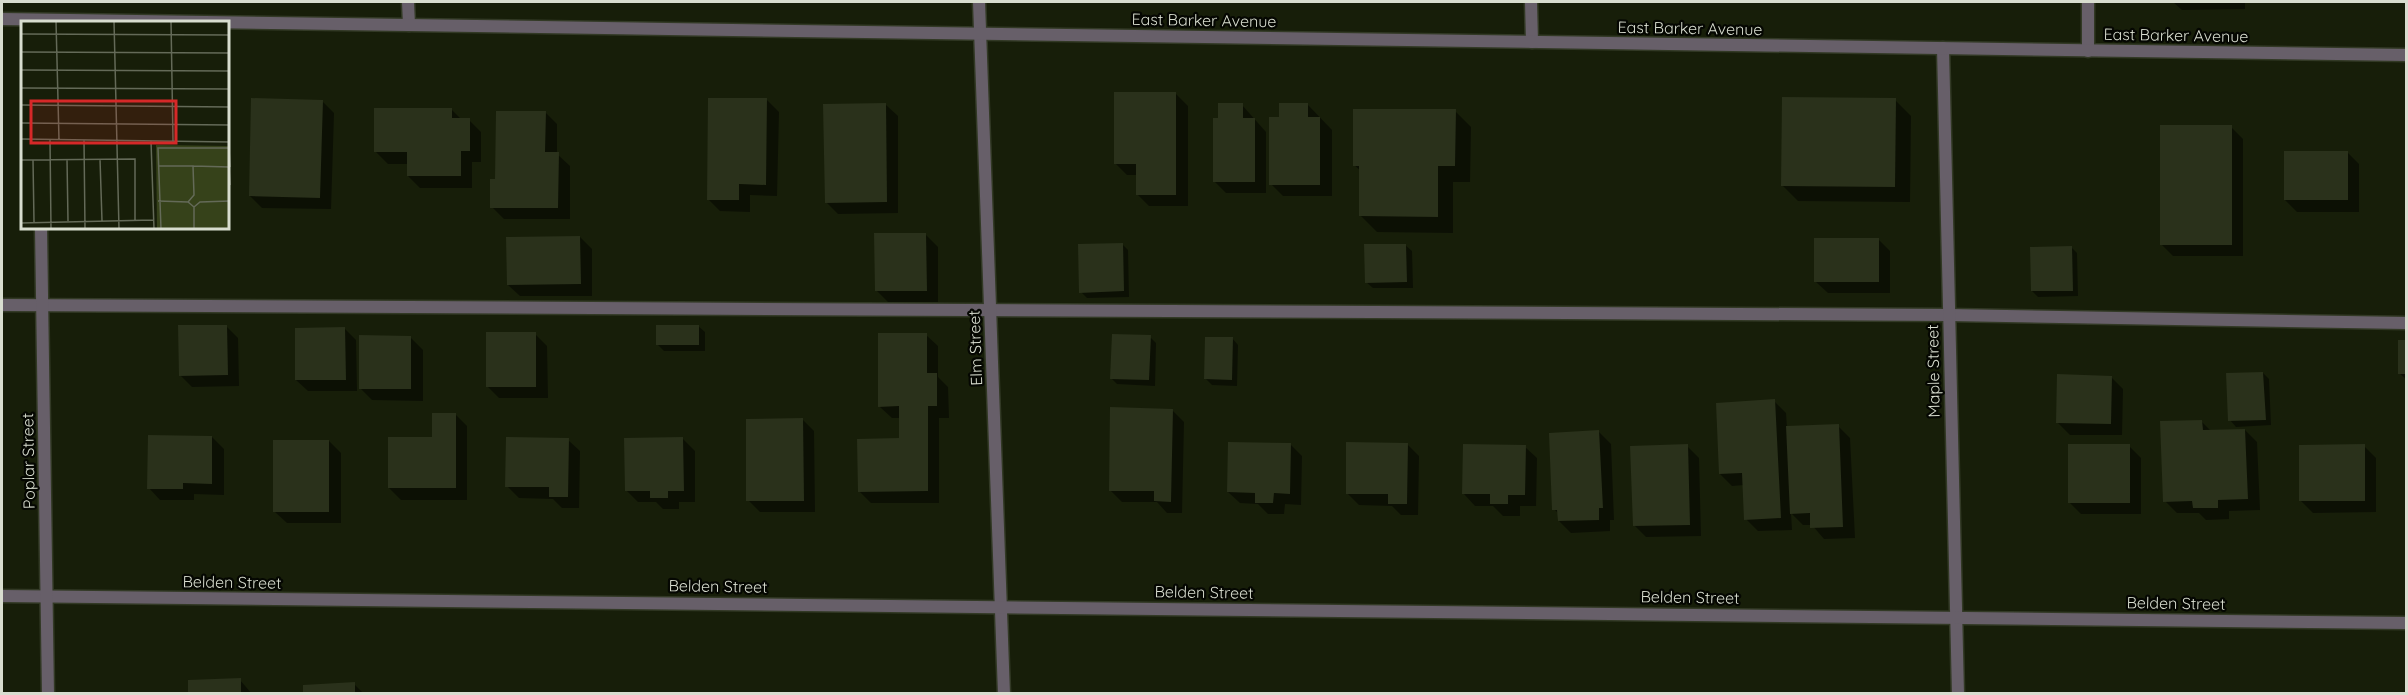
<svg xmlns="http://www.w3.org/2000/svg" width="2408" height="695" viewBox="0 0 2408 695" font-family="Quicksand,sans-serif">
<rect width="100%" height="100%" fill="#171e09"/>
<!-- shadow -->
<g fill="#0007">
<path d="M2173,2h72v7l-63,1z"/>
<path d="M1176,94l12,12v100h-39l-12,-12v-19h-10l-12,-12z"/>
<path d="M767,100l12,12 -2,84 -27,-1v17l-30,-1 -12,-12z"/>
<path d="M1895,100l16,16 -1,86 -112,-1 -16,-16z"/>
<path d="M322,101l12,12 -3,96 -69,-1 -12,-12z"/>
<path d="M886,105l12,11v97l-60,1 -12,-12z"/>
<path d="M1242,105l24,27v61h-40l-12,-12 5,-61z"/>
<path d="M1308,105l24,25v66h-49l-12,-12 10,-66z"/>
<path d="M451,109l11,11h7l12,12v30h-9v26h-52l-12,-12v-12h-20l-12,-12z"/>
<path d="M1455,111l16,16 -1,55h-17v51l-76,-1 -16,-16v-45l-7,-6z"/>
<path d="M545,112l12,12v30l13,12v53h-66l-12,-12 5,-26z"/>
<path d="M2231,127l12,12v117h-70l-12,-12z"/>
<path d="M2347,152l12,12v48h-62l-12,-12z"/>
<path d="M926,235l12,12v55h-50l-12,-12z"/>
<path d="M580,237l12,12v47h-72l-12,-11z"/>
<path d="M1879,240l11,11v42h-62l-12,-11z"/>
<path d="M1122,244l6,6 1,47 -42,1 -6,-6z"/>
<path d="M1405,245l7,6 1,37h-40l-7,-6z"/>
<path d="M2071,247l6,6 1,43 -40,1 -6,-6z"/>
<path d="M226,326l12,12 1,48 -47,1 -12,-12z"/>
<path d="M698,326l7,6v19h-41l-6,-6z"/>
<path d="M344,328l12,12 1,51h-49l-12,-11z"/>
<path d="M535,334l12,12 1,52h-49l-12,-12z"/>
<path d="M926,335l12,11v31l10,10 1,31h-10v85h-68l-12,-12 41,-51v-22h-8l-12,-11z"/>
<path d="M1150,337l6,6 -1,43 -38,-2 -6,-6z"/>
<path d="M411,338l12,12v51l-51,-1 -12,-12z"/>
<path d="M1232,338l6,7 -1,41 -25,-1 -6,-6z"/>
<path d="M2399,342h7v37l-7,-6z"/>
<path d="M2263,373l6,6 2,46 -35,2 -6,-7z"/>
<path d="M2111,377l12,12 -1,46h-52l-12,-12z"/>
<path d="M1774,401l12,12 1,15 51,-2 12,12 5,100 -31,1 -12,-14h-9l-12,-12 1,17 -34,1 -12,-12 -2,-34 -12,1 -12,-12z"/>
<path d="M1172,410l12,12 -2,91h-15l-10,-11h-35l-12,-12z"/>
<path d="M455,414l12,12v74h-66l-12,-12z"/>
<path d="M803,420l11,11 1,81h-55l-12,-12z"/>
<path d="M2201,421l11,11 33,-2 12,12 3,68 -31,1v8l-23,1 -7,-7h-22l-12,-12z"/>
<path d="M1599,432l12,12 3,76h-4v11l-39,2 -12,-12v-7l-5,-5z"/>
<path d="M212,437l12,12v46l-30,-1v6h-34l-11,-12z"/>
<path d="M683,439l12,12v51h-16v7h-16l-7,-7h-18l-12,-12z"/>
<path d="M568,440l12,11 -1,57h-17l-9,-9 -34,-1 -12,-12z"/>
<path d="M329,441l12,12v70h-54l-12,-11z"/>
<path d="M1290,444l12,12 -1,49 -16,-1 -1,10h-16l-10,-10 -18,-1 -12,-11z"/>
<path d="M1407,444l12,12 -1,59h-17l-9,-9 -33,-1 -12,-12z"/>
<path d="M1687,446l12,12 2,78 -55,1 -12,-12z"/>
<path d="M2129,446l12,12v56h-60l-12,-12z"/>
<path d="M2364,446l12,12v54l-63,1 -12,-12z"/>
<path d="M1525,447l12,11 -1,48h-16v10h-17l-10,-10h-18l-11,-12z"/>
<path d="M240,680l12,14h-63z"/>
<path d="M354,684l10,10h-59z"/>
</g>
<!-- building -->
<g fill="#2a311b">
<path d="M1114,92h62v103h-40v-31h-22z"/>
<path d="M1782,97l114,1 -1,89 -114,-1z"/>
<path d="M251,98l72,2 -3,98 -71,-2z"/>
<path d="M708,98h59l-1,87 -27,-1v16h-32z"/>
<path d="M886,103l1,99 -62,1 -2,-99z"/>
<path d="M1218,103h25v15h12v64h-42v-64h5z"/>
<path d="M1279,103h29v14h12v68h-51v-68h10z"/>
<path d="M374,108h78v10h18v33h-9v25h-54v-24h-33z"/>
<path d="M1353,109h103l-1,57h-17v51l-79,-1v-50h-6z"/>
<path d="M496,111h50l-1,41h14l-1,56h-68v-29h5z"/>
<rect x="2160" y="125" width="72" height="120"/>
<rect x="2284" y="151" width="64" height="49"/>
<path d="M874,233h52l1,58h-52z"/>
<path d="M580,236l1,48 -74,1 -1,-48z"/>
<rect x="1814" y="238" width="65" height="44"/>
<path d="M1123,243l1,48 -45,2 -1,-49z"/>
<path d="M1364,244h42l1,38 -42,1z"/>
<path d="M2072,246l1,45h-42l-1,-44z"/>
<path d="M178,325h49l1,50 -49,1z"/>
<rect x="656" y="325" width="43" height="20"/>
<path d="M345,327l1,53h-51v-52z"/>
<rect x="486" y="332" width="50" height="55"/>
<path d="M878,333h49v40h10v33h-9v85l-70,1 -1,-53 42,-1v-32l-21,1z"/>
<path d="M1112,334l39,1 -2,45 -39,-1z"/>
<path d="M359,335l52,1v53h-52z"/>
<path d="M1205,337h28l-1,43 -28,-1z"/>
<rect x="2398" y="340" width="8" height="34"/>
<path d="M2263,372l3,48 -38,1 -2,-48z"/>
<path d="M2057,374l55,2 -1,48 -55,-1z"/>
<path d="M1775,399l6,119 -37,2 -2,-47 -23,1 -3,-71z"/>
<path d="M1110,407l63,2 -2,93 -17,-1v-10h-45z"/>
<path d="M432,413h24v75h-68v-51h44z"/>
<path d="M803,418l1,83h-58v-82z"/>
<path d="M2202,420l1,10 42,-1 3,70 -30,1v8h-25l-1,-7 -29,1 -3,-81z"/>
<path d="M1839,424l4,103 -33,1v-15l-20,1 -4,-88z"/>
<path d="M1599,430l4,78h-4v12l-41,1 -1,-11h-5l-3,-77z"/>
<path d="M148,435l64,1v48l-29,-1v6h-36z"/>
<path d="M506,437l63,1 -1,59h-19v-10h-44z"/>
<path d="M683,437l1,54h-16v7h-18v-7h-25l-1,-53z"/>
<rect x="273" y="440" width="56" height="72"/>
<path d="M1228,442l63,1 -1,51 -16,-1 -1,10h-18v-10l-28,-1z"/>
<path d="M1346,442l62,1 -1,61h-19v-10h-42z"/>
<path d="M1463,444l63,1 -1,50h-17v9h-18v-10h-28z"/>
<path d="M1688,444l2,81 -57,1 -3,-80z"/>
<rect x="2068" y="444" width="62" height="59"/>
<path d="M2365,444v57h-66v-56z"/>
<path d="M241,678v16h-53v-14z"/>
<path d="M355,682v12h-52v-9z"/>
</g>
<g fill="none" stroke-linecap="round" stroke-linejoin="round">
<defs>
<path id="service" d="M2,305l1947,10 457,8"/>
<g id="minor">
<path d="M979,2l25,692"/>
<path d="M1531,2l1,40"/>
<path d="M2088,2v49"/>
<path d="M1943,48l15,646"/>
<path d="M2,596l2404,27"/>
</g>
<g id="tertiary">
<path d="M408,2l1,23"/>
<path d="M2,19l2404,36"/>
<path d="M41,228l7,466"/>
</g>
</defs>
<!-- service casing -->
<use href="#service" stroke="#323925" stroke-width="15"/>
<!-- minor casing -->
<use href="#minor" stroke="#323925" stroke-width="15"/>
<!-- tertiary casing -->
<use href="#tertiary" stroke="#323925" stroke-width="15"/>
<!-- service -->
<use href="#service" stroke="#675f69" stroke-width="12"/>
<!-- minor -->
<use href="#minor" stroke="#675f69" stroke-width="12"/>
<!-- tertiary -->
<use href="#tertiary" stroke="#675f69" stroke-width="12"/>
</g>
<g text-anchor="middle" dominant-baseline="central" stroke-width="4.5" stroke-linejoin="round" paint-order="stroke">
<!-- street labels -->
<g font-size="16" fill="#d8ddcf" stroke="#050702">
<text transform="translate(1204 20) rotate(1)">East Barker Avenue</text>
<text transform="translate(1690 28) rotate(1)">East Barker Avenue</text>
<text transform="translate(2176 35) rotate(1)">East Barker Avenue</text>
<text transform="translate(975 348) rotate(-92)">Elm Street</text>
<text transform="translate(1933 371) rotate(-91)">Maple Street</text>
<text transform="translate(28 461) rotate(-91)">Poplar Street</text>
<text transform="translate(232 582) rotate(1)">Belden Street</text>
<text transform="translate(718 586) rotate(1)">Belden Street</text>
<text transform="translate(1204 592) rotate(1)">Belden Street</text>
<text transform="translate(1690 597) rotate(1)">Belden Street</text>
<text transform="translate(2176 603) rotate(1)">Belden Street</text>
</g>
</g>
<!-- overview -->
<g transform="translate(21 21)">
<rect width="208" height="208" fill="#171e09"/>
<path d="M135,124l73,1v83h-72z" fill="#36421a"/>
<path fill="none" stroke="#646a58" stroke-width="1.5" d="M35,0l3,119M93,0l5,208M150,0l2,120M0,13l208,1M0,31l209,1M0,49l209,1M0,67l209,1M0,84l209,2M0,102l209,2M0,118l209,3M29,119l1,89M63,119l1,89M130,120l3,88M46,138l1,62M79,138l2,62M0,139l114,-1v62M12,139l1,62M137,145h35l1,29 -6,7M172,145l36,1 1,18M137,180l30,1 6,5v22M173,186l6,-5 30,-1M0,202l132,-3M140,208l-3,-81h71l1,19"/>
<path fill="#d62828" fill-opacity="0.15" stroke="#d62828" stroke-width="3" d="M10,80h145v42h-145z"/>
<rect width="208" height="208" fill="none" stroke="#d8ddcf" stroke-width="3"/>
</g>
<!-- border -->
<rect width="2408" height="695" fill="none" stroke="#d8ddcf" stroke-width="6"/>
</svg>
